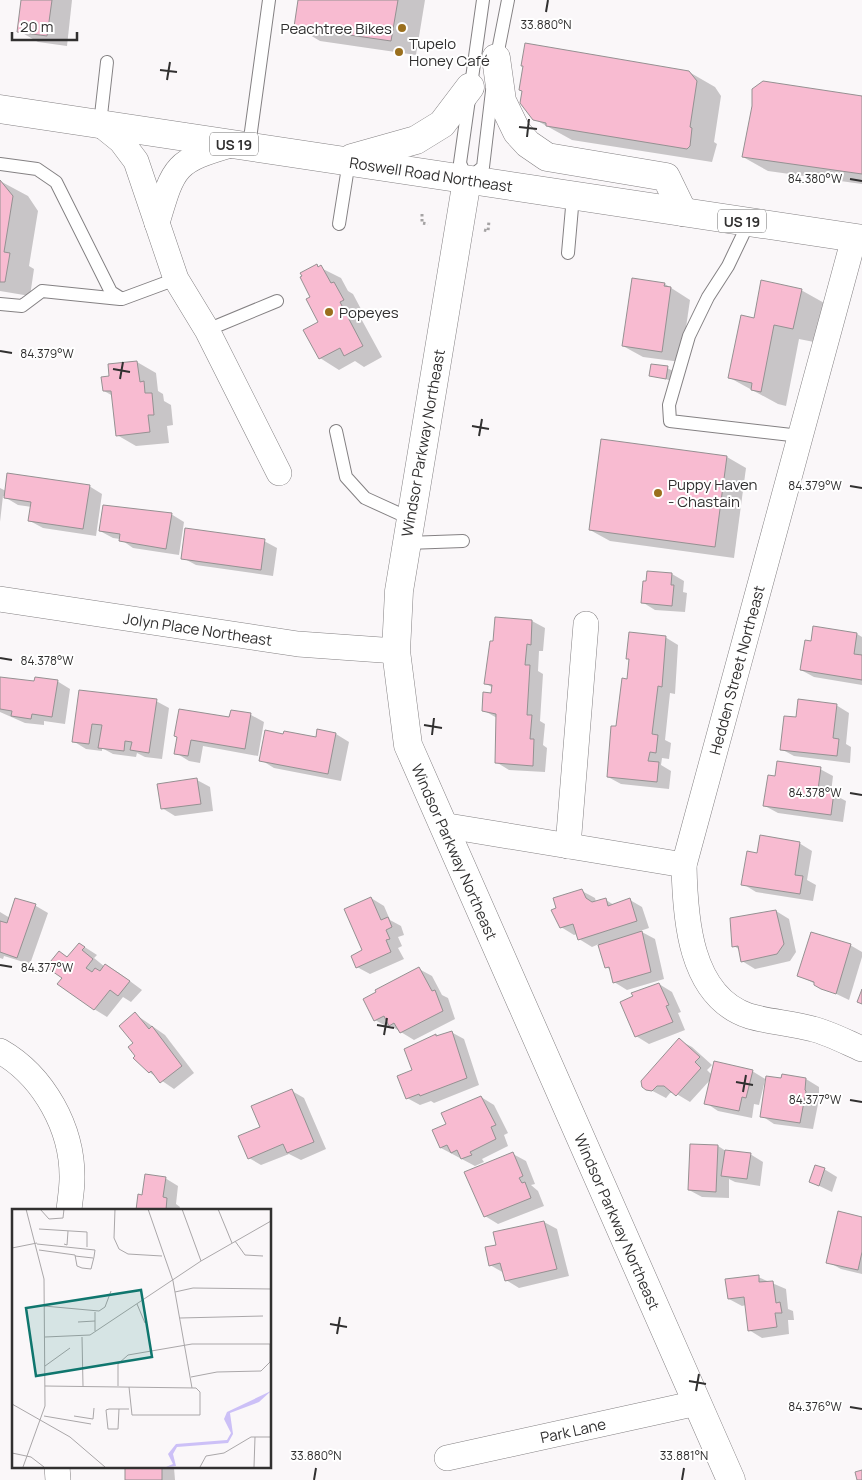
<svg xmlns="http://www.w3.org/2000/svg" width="862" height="1480" viewBox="0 0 862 1480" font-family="Manrope,sans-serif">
<rect width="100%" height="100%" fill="#faf7f9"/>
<!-- shadow -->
<g fill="#0003">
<path d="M23,0h49l-5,46 -29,-4 -19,-11z"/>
<path d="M299,0h126l-9,55 -96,-14 -25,-15z"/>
<path d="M689,72l26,15 6,9 -7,46 3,2 -5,18 -140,-22 -38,-21 -11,-28z"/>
<path d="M862,98v86l-94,-13 -25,-14z"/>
<path d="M0,181l28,15 10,15 -9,55 5,3 -4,27 -30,-5z"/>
<path d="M317,266l24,12 7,13 5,3 9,17 -4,2 24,44 -18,10 -9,-6 -16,9 -19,-12v-36l-8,-25z"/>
<path d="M665,284l25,16 -9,62 -38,-5 -20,-11z"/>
<path d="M801,290l25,14 -7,39 -20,-4 -13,67 -8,-2 -48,-26 25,-59z"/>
<path d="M137,362l19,11 2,18 5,3 1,7 7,4 2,20 -6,1 2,17 -33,3 -19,-11 -4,-39 -9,-5 7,-14z"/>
<path d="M667,368l6,3 -1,10 -21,-6z"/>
<path d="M602,441l125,16 19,11 -12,90 -124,-17 -20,-11z"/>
<path d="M89,486l13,8 -6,42 -53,-8 -13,-7 2,-14 -14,-2 -15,-9 -3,26v-34l6,3z"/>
<path d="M171,514l13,8 -5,33 -46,-7 -13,-9 -7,-1 -13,-7z"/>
<path d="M264,541l13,7 -4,28 -77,-11 -13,-7z"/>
<path d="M672,574l12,7 -1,11 4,1 -2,19 -30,-2 -13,-8z"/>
<path d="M496,619l36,2 13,7 -2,23h-4l-1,20 5,3 -3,47 5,3 -2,21 4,3 -2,24 -36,-2 -13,-8 1,-44 -14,-8 10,-16v-6l-8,-5 9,-40z"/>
<path d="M857,634l5,3v48l-48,-8 -13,-7 11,-28z"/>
<path d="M665,637l13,8 -3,49 -5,-1 -5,47 6,3 -2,16 -7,-1 -1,7 10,6 -2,18 -48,-5 -13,-7 9,-49z"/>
<path d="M0,678l35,5 22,-2 13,8 -5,35 -21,-3v4l-19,-2 -25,-11z"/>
<path d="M80,691l76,10 13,7 -7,51 -17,-2 -8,-4 -1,4 -23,-3 -11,-6v3l-16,-2 -13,-8z"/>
<path d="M836,705l13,8 -3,31 5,3 -1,16 -56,-7 -13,-7 16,-30z"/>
<path d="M232,711l19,4 13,7 -6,34 -55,-10 -3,17 -11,-2 -13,-8 3,-15 51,-20z"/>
<path d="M318,731l18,3 13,8 -8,39 -67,-13 -13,-8 23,-24 32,2z"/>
<path d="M820,769l13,7 -2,17 15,8 -3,21 -65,-9 -13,-7 11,-29z"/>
<path d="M197,780l13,7 3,24 -38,5 -13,-8z"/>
<path d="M799,843l13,8 -5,29 9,5 -3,16 -57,-9 -13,-8 15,-30z"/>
<path d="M582,891l13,7 1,4 10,-2 8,5 16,-5 12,7 7,21 -9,3 15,8 9,40 -37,11 -13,-8 -3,-12 -5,-3 -7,-23 -7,3 -13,-8 -2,-5 -3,1 -13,-8z"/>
<path d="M371,898l13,8 6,14 11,6 3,9 -6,2 4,9 -4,2 6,11 -34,15 -13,-7 7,-16z"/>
<path d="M16,899l20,7 12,7 -18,51 -26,-8 -1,3 -3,-1v-46l10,6z"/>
<path d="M776,911l13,8 7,33 -6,9 -35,8 -13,-8 -2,-11 -6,-4z"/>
<path d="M80,944l17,11 -3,3 11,9 1,-2 13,8 23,17 -11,12 -8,-5 -16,20 -13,-8 -30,-31 -5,-26 10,6z"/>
<path d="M850,945l12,7v5l-13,43 -50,-24z"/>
<path d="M419,969l13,7 10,19 6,3 7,21 -41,21 -23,-14 -3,1 -13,-7z"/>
<path d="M659,984l13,8 9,20 -3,1 7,17 -36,14 -13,-8z"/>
<path d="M135,1014l30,21 29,38 -20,16 -25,-17 -14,-29z"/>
<path d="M451,1032l13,7 15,46 -45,18 -3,-2 -11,4 -13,-7 7,-27 22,-35z"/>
<path d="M679,1040l13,7 20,18 -5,5 5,5 40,-4 15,9 39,-1 13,8v12l-6,30 -39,-5 -12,-8 5,-36h-2l-6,25 -5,-1 -2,14 -34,-7 -12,-8 5,-24 -21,23 -15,-9h-5l-4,5 -23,-12z"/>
<path d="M292,1091l12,7 22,51 -25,11 -12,-6 -28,11 -12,-7 12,-30z"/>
<path d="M481,1097l13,8 14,28 -4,2 4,11 -26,13 2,3 -9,4 -34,-18 7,-23z"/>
<path d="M718,1146l8,5 24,3 13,8 -3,24 -25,-4 -6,-3v19l-27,-1 -13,-7z"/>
<path d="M513,1154l13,7 9,23 -4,1 7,6 6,15 -46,18 -13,-8z"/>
<path d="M824,1169l13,8 -5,15 -21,-10z"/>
<path d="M165,1178l13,8 -2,18 4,3 -1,3h-42l6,-14z"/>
<path d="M862,1218v56l-21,-5 -13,-7z"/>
<path d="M544,1222l13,7 12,47 -50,12 -13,-8 -2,-7 -14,-8 7,-19z"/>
<path d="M758,1277l28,12 2,20 5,2 1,9h-6l1,14 -27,4 -13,-8 -3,-25 -4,1 -13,-7z"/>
<path d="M126,1466h46l2,2 1,12h-49z"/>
</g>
<!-- building -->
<g fill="#f8bbd1" stroke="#959192">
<path d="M21,0h31l-5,36 -30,-4z"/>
<path d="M298,0h100l-7,41 -97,-14z"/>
<path d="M525,43l164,28 8,10 -7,46 2,1 -2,18 -3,3 -141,-23v-3l-13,-3 -13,-17 2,-12 -3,-1 4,-24h-2z"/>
<path d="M763,81l99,15v78l-120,-17 10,-51v-17z"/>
<path d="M0,180l13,16 -9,56 6,1 -5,29h-5z"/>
<path d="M317,264l1,3 3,-2 10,18 3,-1 10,18 -4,2 23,44 -19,10 -4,-8 -21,11 -16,-29 15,-8 -12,-23 4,-2 -10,-20 2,-1 -2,-3z"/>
<path d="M632,278l33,5 -1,3 7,1 -9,65 -40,-6z"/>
<path d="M761,280l41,9 -9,40 -19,-4 -13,67 -10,-2 1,-7 -24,-5 13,-63 13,3z"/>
<path d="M137,361l3,21 4,-1 1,12h7l2,22h-6l2,17 -34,4 -5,-45h-8l-2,-14 8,-1 -1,-12z"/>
<path d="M651,364l17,2 -2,13 -17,-3z"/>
<path d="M601,439l126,17 -12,91 -126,-17z"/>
<path d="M7,473l83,12 -7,44 -55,-8 3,-19 -27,-4z"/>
<path d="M103,505l69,8 -6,36 -47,-8 1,-7 -21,-3z"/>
<path d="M185,528l80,11 -4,31 -80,-11z"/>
<path d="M647,571l25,2 -1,12h3l-2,21 -31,-3 2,-22h3z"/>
<path d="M495,617l37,3 -1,25 -4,-1 -2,21h5l-3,50h5l-2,24h4l-1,27 -38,-3 1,-49 -14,-3 1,-19 8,1 1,-8 -8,-1 6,-43h3z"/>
<path d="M813,626l44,7 -3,21 8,1v25l-62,-10 5,-30 6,1z"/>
<path d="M629,632l37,4 -4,51 -4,-1 -6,48 6,1 -2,18 -6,-1 -2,9 11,1 -2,20 -50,-5 4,-51h5l6,-48 5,1 2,-20h-3z"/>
<path d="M0,677l34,4 1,-4 23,3 -6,37 -20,-3 -1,5 -20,-3 1,-5 -12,-2z"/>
<path d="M79,690l78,9 -8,54 -19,-3 2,-8 -7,-1 -1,10 -26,-3 4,-23 -10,-1 -3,20 -17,-2z"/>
<path d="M798,699l39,5 -4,34 6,1 -2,17 -57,-6 4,-34 12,1z"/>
<path d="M179,709l50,8 2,-7 20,3 -6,36 -54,-9 -3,16 -14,-2 3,-17 -3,-1z"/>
<path d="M317,729l19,4 -8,41 -69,-13 6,-31 18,4 1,-3 32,6z"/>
<path d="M777,761l44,6 -3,23 16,2 -3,23 -68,-9 5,-31 7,1z"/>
<path d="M197,778l4,26 -40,5 -4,-25z"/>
<path d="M760,835l40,7 -5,33 8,1 -3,18 -59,-9 6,-34 10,2z"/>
<path d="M582,889l4,9 6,4 14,-4 2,8 22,-8 7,23 -59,19 -5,-16 -13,4 -9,-18 5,-2 -3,-10z"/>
<path d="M371,897l10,23 7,-3 4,10 -6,3 4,9 -4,1 5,12 -35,16 -5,-12 11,-6 -18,-41z"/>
<path d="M15,898l21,6 -19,54 -17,-6v-31l7,2z"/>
<path d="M776,910l8,34 -7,10 -36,8 -3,-16 -6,1 -2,-29z"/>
<path d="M642,931l9,41 -38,11 -4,-16 -4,1 -7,-23z"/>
<path d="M811,932l40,12 -15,50 -15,-5 -7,-4v-3l-17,-6z"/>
<path d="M79,943l6,4 -3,3 11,9 -7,9 6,4 3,-4 5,3 5,-7 25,17 -12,15 -8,-6 -16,20 -37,-26 5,-6 -16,-11 13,-16 8,6z"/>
<path d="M419,967l13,24 3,-1 8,21 -43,22 -6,-10 -5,3 -5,-10 -10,5 -11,-22 13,-7 -1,-2z"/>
<path d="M659,983l10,22 -3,1 7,16 -38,15 -15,-35 13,-6 -2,-3z"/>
<path d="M862,989v15l-5,-2z"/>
<path d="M135,1012l14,17 3,-3 30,40 -22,17 -9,-12 -2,2 -16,-15 2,-2 -7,-9 5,-4 -14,-17z"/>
<path d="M452,1031l15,47 -47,18 -1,-2 -13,5 -9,-23 15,-6 -8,-21 32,-15v2z"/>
<path d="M679,1038l21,19 -5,5 6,6 -25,28 -12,-10h-7l-5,5 -6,-1 -4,-3 -1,-6z"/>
<path d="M714,1061l39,9 -7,28 -4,-1 -3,14 -35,-7z"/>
<path d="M782,1074l24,4 -1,12 1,1 -6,32 -40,-6 6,-41 15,2z"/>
<path d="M292,1089l22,53 -27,11 -4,-9 -35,15 -10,-23 22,-9 -9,-21z"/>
<path d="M481,1096l15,29 -5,2 5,12 -26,13 2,3 -11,4 -4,-9 -6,3 -4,-8 -7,3 -8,-18 14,-6 -5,-11z"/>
<path d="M690,1144l28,1 -2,47 -28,-2z"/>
<path d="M725,1150l26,3 -4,26 -26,-3z"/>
<path d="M513,1152l10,24 -4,2 3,5 3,-1 6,16 -47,19 -20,-45z"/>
<path d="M815,1165l10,3 -6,18 -10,-4z"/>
<path d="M145,1174l21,3 -3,20 4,1 -1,12h-30l2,-16 4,1z"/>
<path d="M838,1211l24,6v35l-4,18 -32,-7z"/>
<path d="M544,1221l13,48 -52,12 -5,-18 -11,3 -4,-19 11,-2 -3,-13z"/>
<path d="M759,1275v7l14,-1 3,22 4,-1 2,11h-7l2,14 -29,4 -4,-34 -16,2 -3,-20z"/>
<rect x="125" y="1466" width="37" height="14"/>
<path d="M862,1470v10h-5l-2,-8z"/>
</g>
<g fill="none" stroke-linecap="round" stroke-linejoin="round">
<defs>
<g id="service">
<path d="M483,0l-23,163 7,17 16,-13 9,-76"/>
<path d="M496,61l12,-61"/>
<path d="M100,124l7,-62"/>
<path d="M249,146l20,-146"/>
<path d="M0,164l37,5 19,13 55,110 11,7 54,-20"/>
<path d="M749,222l-21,44 -20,31 -19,39 -20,69 1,16 130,15"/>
<path d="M339,224l10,-63"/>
<path d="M568,253l5,-57"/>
<path d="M0,304l22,2 20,-15 78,8"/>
<path d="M207,330l70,-29"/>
<path d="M336,431l10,46 19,21 46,21"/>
<path d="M407,543l56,-2"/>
</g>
<g id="minor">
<path d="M100,124l21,17 15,20 40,118 31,51 72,143"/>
<path d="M157,223c17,-58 18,-62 77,-79"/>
<path d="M854,238l-170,627c1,51 5,131 65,151 20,6 43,7 64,13 16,4 33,13 49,20"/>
<path id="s1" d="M0,599l298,45 98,7"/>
<path d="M442,825l242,40"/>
<path d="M568,846l18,-222"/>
<path d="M0,1051c44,25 73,78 72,128 0,10 -2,21 -3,31"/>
<path id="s2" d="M447,1458l250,-55"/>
<path d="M57,1466l1,14"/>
</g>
<g id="tertiary">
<path id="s3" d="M467,180l-68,411 -3,60 12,94 323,735"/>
</g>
<g id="primary">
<path d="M496,58l6,43 15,31 11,12 19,13 119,20 17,35"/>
<path id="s4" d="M0,109l862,130"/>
<path d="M352,158l64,-18 26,-16 28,-37"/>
</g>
</defs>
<!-- service casing -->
<use href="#service" stroke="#848183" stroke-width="14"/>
<!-- minor casing -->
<use href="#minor" stroke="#848183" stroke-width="26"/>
<!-- tertiary casing -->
<use href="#tertiary" stroke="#848183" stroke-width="29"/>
<!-- primary casing -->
<use href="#primary" stroke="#848183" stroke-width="29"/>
<!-- path -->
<g stroke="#a5a3a4" stroke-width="3" stroke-dasharray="2.5 2.5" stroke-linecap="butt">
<path d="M422,214v9l6,1"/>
<path d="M484,230l4,1 1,-10"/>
</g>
<!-- service -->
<use href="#service" stroke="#fff" stroke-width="12"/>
<!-- minor -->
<use href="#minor" stroke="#fff" stroke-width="25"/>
<!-- tertiary -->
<use href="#tertiary" stroke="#fff" stroke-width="28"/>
<!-- primary -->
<use href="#primary" stroke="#fff" stroke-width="28"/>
</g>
<!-- ticks -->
<path fill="none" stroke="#313030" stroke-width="2" d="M546,12l2,-12M160,70l17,2M167,80l3,-18M519,127l18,2M527,137l2,-18M850,179l12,2M0,351l12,2M113,369l17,3M120,379l3,-17M472,426l17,3M479,436l3,-17M850,486l12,2M0,658l12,2M424,725l18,3M432,735l2,-17M850,793l12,2M0,965l12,2M377,1025l17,3M384,1035l3,-17M736,1082l17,3M743,1092l3,-17M850,1100l12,2M330,1324l17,3M337,1334l3,-17M689,1381l17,3M696,1391l3,-17M850,1407l12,2M314,1480l2,-12M682,1480l2,-12"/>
<!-- markers -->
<g fill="#9a6f1d" stroke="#fff" stroke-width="2">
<circle cx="402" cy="28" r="5"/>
<circle cx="399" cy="52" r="5"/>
<circle cx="329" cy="312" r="5"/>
<circle cx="658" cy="493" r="5"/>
</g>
<g text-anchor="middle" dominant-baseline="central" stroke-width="4" stroke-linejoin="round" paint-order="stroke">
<!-- shield labels -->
<g fill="#fff" stroke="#6f6e6e" stroke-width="1">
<rect x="210" y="132.5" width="48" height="23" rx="4"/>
<rect x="718" y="209.5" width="48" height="23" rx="4"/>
</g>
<g font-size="14" font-weight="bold" fill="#313030">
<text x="234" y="144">US 19</text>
<text x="742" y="221">US 19</text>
</g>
<!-- poi labels -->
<g font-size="15" fill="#313030" stroke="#fff" text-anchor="start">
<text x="392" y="28" text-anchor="end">Peachtree Bikes</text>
<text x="409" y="43">Tupelo<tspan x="409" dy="17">Honey Café</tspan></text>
<text x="339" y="312">Popeyes</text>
<text x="668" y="484">Puppy Haven<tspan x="668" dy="17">- Chastain</tspan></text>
</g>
<!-- street labels -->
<g font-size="15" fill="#313030" stroke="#fff">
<text stroke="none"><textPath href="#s4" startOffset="436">Roswell Road Northeast</textPath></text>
<text transform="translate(423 443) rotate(-80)">Windsor Parkway Northeast</text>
<text stroke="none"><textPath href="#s1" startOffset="200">Jolyn Place Northeast</textPath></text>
<text transform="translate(737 670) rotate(-75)">Hedden Street Northeast</text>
<text stroke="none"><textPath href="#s3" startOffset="688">Windsor Parkway Northeast</textPath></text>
<text stroke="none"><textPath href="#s3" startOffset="1092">Windsor Parkway Northeast</textPath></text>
<text stroke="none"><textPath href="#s2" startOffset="129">Park Lane</textPath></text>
</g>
</g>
<!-- overview -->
<g transform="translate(12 1209)">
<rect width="259" height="259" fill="#faf7f9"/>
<path d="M259,182l-12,11 -29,11 3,21 -5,9 -51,4 -4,7 3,12 -10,1 7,-3 -5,-10 8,-10 51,-4 4,-7 -7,-14 3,-7z" fill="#ccc0f7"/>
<path fill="none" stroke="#aaa7a9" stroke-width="1" d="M28,0l9,10 14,-1 1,-9M103,0l-1,29 5,11 9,5 34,2M136,0l25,72 19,107M170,0l19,52M206,0l14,34M27,20l48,3v15M223,32l10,14 18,1M25,35l58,6 -1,7 -3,12 -9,-1 -5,-2 -2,-11 -36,-5M52,35l3,1 1,-14M0,39l25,-5M63,47l18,2M163,83l18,-4 78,1M125,95l8,19M32,97l55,5 6,-4 6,-16M168,109l83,-2M66,113l17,-1M83,122v-19M33,128l45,-2 111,-74 70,-40M70,128l1,49M33,157l25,-18M179,168l26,-5 44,-1 9,-9v-18M33,177l151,2 4,4v23h-68l-3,-28M106,177v-22l10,-9 64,-11h79M0,195l58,33 35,30M107,200l-1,20h-10l-2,-19 3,-1h20M32,207l47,8M62,207l19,3 1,-11M0,244l19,4 13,10M11,258l22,-61 -1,-127 -18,-70M188,258l6,-11 18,-3 27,-16h20M242,258l1,-30"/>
<path fill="#0f766e" fill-opacity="0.15" stroke="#0f766e" stroke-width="2.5" d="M129,81l11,67 -116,19 -10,-68z"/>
<rect width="259" height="259" fill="none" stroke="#313030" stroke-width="2.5"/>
</g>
<g font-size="12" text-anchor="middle" fill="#313030" stroke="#fff" stroke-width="4" stroke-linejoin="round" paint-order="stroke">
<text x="546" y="29">33.880°N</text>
<text x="815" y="183">84.380°W</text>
<text x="47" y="358">84.379°W</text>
<text x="815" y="490">84.379°W</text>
<text x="47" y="665">84.378°W</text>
<text x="815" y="797">84.378°W</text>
<text x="47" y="972">84.377°W</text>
<text x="815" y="1104">84.377°W</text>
<text x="815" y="1411">84.376°W</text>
<text x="316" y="1460">33.880°N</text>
<text x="684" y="1460">33.881°N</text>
</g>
<!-- scale -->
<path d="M12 32v8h65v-8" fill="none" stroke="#313030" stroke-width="2.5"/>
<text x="20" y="32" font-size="15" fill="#313030" stroke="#ffffff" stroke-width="4" paint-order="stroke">20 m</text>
</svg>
